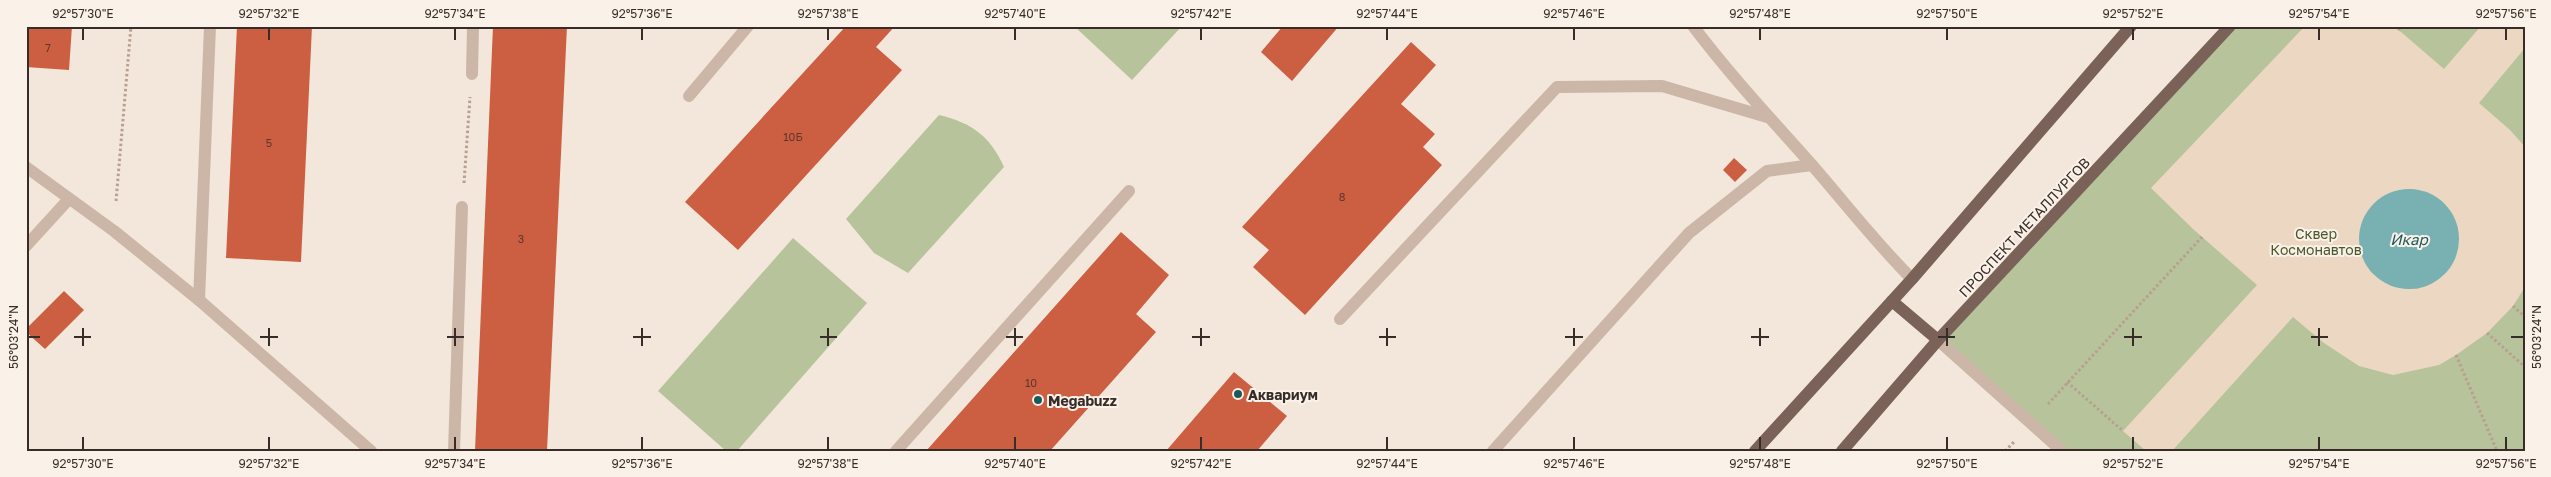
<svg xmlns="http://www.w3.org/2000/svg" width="2551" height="477" viewBox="0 0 2551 477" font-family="'Golos Text',sans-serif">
<rect width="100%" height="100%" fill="#f3e7db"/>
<!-- green -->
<g fill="#b7c39a">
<path d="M1074,26h108l-50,54z"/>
<path d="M2230,26h295v425h-463l-124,-111z"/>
<path d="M939,115c33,8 51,21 65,52l-96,106 -34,-20 -28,-34z"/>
<path d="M793,238l74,65 -130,148h-11l-68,-60z"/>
</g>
<!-- plaza -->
<path fill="#ecd8c2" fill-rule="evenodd" d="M2305,26h89l50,43 37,-43h44v22l-46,55 31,27 15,17v140l-12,19 -26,27 -31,22 -17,10 -46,10 -34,-9 -35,-23 -31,-26 -121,134h-26l-23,-20 134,-146 -64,-56 -42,-41zM2412,189l15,3 15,9 10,12 6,15 -25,55 -16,6 -17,-1 -16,-6 -13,-10 -8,-15 18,-59 15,-7z"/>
<!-- water -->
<circle fill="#79b1b2" cx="2409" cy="239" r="50"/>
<!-- building -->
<g fill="#cc5e41">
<path d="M26,26h46l-3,44 -43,-3z"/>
<path d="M237,26h75l-11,236 -75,-4z"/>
<path d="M493,26h74l-20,425h-72z"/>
<path d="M846,26h49l-19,21 26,23 -164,180 -53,-48z"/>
<path d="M1283,26h56l-47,55 -31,-29z"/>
<path d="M1411,42l25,23 -35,39 34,30 -12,13 19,18 -137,150 -52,-48 16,-17 -27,-23z"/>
<path d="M1734,158l13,12 -12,12 -12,-12z"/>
<path d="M1121,232l48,43 -33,39 20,18 -106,119h-124z"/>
<path d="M64,291l20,19 -39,39 -19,-17v-3z"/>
<path d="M1234,372l53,44 -30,35h-91z"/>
</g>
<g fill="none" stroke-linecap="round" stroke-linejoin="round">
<!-- path -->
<g stroke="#b8a091" stroke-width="3" stroke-dasharray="2.5 2.5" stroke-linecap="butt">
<path d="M2398,30l3,-4"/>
<path d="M464,183l6,-86"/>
<path d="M116,201l15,-175"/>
<path d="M2513,306l12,11"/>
<path d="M2487,333l38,34"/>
<path d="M2456,355l41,96"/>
<path d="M2067,382l56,49"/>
<path d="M2048,404l154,-167"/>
<path d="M2005,451l9,-9"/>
</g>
<!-- service -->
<g stroke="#ccb6a7" stroke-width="12">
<path d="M1693,26c37,49 78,93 119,139 33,38 64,78 100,114"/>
<path d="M472,74l1,-48"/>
<path d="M689,96l59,-70"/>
<path d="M26,167l88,64 85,69 172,151"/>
<path d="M26,246l42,-46"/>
<path d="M199,300l11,-274"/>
<path d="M1340,319l217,-232 105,-1 105,31"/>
<path d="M454,451l8,-244"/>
<path d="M896,451l233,-260"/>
<path d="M1493,451l196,-218 78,-62 45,-6"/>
</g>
<!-- minor -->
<path stroke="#ccb6a7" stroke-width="12" d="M1938,340l124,111"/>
<!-- primary -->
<g stroke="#7b6258" stroke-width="12">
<path d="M1892,301l46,39"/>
<path d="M1755,451l157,-172 219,-253"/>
<path d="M1842,451l96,-111 292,-314"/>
</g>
</g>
<!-- ticks -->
<path fill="none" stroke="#382c28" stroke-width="2" d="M83,28v12M269,28v12M455,28v12M642,28v12M828,28v12M1015,28v12M1201,28v12M1387,28v12M1574,28v12M1760,28v12M1947,28v12M2133,28v12M2319,28v12M2506,28v12M83,328v18M269,328v18M455,328v18M642,328v18M828,328v18M1015,328v18M1201,328v18M1387,328v18M1574,328v18M1760,328v18M1947,328v18M2133,328v18M2319,328v18M28,337h12M74,337h17M260,337h18M447,337h17M633,337h18M820,337h17M1006,337h17M1192,337h18M1379,337h17M1565,337h18M1751,337h18M1938,337h17M2124,337h18M2311,337h17M2511,337h13M83,437v13M269,437v13M455,437v13M642,437v13M828,437v13M1015,437v13M1201,437v13M1387,437v13M1574,437v13M1760,437v13M1947,437v13M2133,437v13M2319,437v13M2506,437v13"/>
<!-- markers -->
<g fill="#1b5a5c" stroke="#faf1e8" stroke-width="2">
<circle cx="1238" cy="394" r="5"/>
<circle cx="1038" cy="400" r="5"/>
</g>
<g text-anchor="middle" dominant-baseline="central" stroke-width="4" stroke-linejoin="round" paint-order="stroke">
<!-- number labels -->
<g font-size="11" fill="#5d382e">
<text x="48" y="47">7</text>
<text x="793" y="136">10Б</text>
<text x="269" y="142">5</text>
<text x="1342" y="196">8</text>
<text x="521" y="238">3</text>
<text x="1031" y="382">10</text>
</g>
<!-- street labels -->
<g font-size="14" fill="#382c28" stroke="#faf1e8">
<text transform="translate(2024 227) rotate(-47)">ПРОСПЕКТ МЕТАЛЛУРГОВ</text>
</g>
<!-- park labels -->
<g font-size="14" fill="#48572a" stroke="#faf1e8">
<text x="2316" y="233">Сквер<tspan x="2316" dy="16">Космонавтов</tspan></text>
</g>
<!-- poi labels -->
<g font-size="14" font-weight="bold" fill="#382c28" stroke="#faf1e8" text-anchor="start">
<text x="1248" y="394">Аквариум</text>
<text x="1048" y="400">Megabuzz</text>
</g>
<!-- water labels -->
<g font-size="15" font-style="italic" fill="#1b5a5c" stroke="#faf1e8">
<text x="2409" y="239">Икар</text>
</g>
</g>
<!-- border -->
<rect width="2551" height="477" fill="none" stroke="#faf1e8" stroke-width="55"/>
<rect x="28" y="28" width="2496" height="422" fill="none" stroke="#382c28" stroke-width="2"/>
<g font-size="12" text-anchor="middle" fill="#382c28">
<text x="83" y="18">92°57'30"E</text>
<text x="269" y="18">92°57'32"E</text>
<text x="455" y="18">92°57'34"E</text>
<text x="642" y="18">92°57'36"E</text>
<text x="828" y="18">92°57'38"E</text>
<text x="1015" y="18">92°57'40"E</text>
<text x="1201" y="18">92°57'42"E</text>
<text x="1387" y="18">92°57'44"E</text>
<text x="1574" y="18">92°57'46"E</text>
<text x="1760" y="18">92°57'48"E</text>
<text x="1947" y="18">92°57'50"E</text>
<text x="2133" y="18">92°57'52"E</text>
<text x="2319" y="18">92°57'54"E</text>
<text x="2506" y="18">92°57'56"E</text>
<text transform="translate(14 337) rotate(-90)" y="4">56°03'24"N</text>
<text transform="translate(2537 337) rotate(-90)" y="4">56°03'24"N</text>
<text x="83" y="468">92°57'30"E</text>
<text x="269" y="468">92°57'32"E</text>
<text x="455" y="468">92°57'34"E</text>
<text x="642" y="468">92°57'36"E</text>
<text x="828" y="468">92°57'38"E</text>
<text x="1015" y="468">92°57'40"E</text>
<text x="1201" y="468">92°57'42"E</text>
<text x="1387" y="468">92°57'44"E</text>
<text x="1574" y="468">92°57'46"E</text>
<text x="1760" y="468">92°57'48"E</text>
<text x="1947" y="468">92°57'50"E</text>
<text x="2133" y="468">92°57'52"E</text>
<text x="2319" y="468">92°57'54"E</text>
<text x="2506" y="468">92°57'56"E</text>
</g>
</svg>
